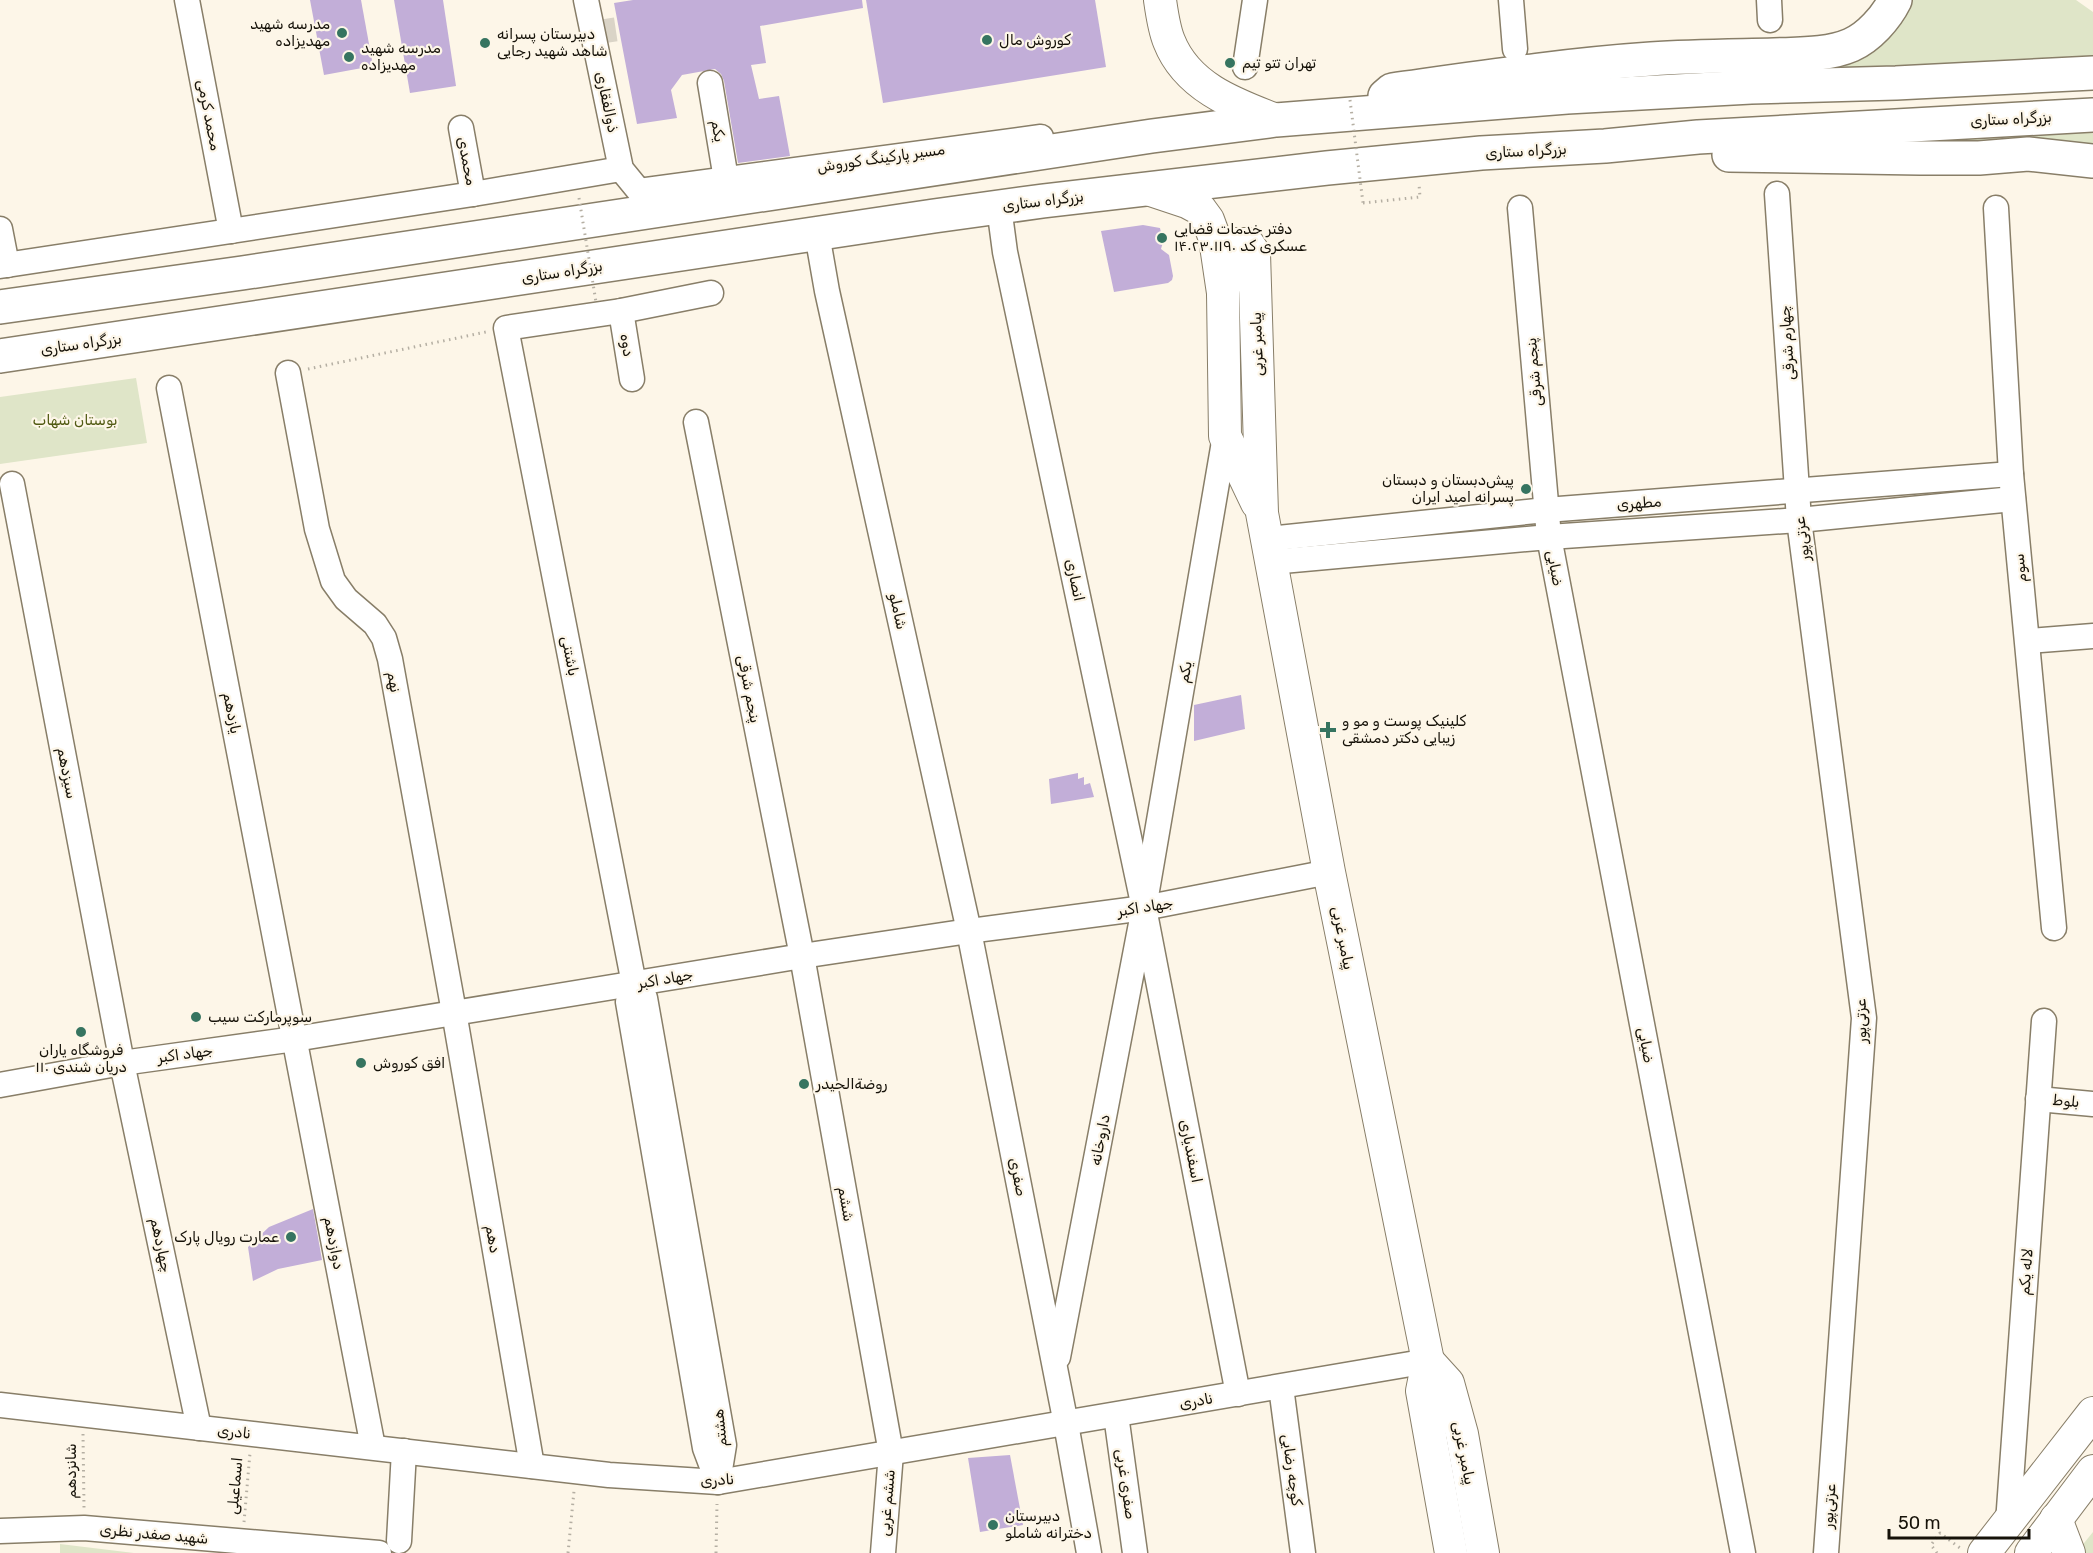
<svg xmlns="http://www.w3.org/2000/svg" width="2093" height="1553" viewBox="0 0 2093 1553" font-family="Rubik,'Noto Naskh Arabic',sans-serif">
<rect width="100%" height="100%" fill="#fdf6e8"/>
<!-- green -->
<g fill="#dfe5c8">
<path d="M1910,0h166l17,12v46l-618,26 338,-23z"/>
<path d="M2093,129v20l-236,-1 118,-14z"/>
<path d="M136,378l11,65 -147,21v-67z"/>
<path d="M2093,1532v21h-11l-2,-5z"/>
<path d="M60,1544l74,9h-74z"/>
</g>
<!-- building -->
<g fill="#c2aed8">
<path d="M310,0h51l12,66 -49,9z"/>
<path d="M394,0h49l13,86 -46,7z"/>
<path d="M633,0h229l1,8 -103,18 6,37 -15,2 8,34 20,-3 11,60 -52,7 -14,-82 -3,-7 -6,-5 -33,6 -11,15 6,28 -40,6 -23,-121z"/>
<path d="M866,0h229l11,67 -223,36z"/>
<path d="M1143,225l17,3 3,14 -2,7 8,6 4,21 -1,4 -4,3 -54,9 -13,-61z"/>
<path d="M1241,695l4,34 -51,12v-36z"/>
<path d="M1078,773v6l6,-2v8l6,-2 4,14 -43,7 -2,-25z"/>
<path d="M313,1209l9,51 -44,9 -25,12 -5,-34 21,-20z"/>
<path d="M1010,1455l13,70 -43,7 -12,-74z"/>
</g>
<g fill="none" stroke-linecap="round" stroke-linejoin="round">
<!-- minor-tunnel -->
<path stroke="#dad4c7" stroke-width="24" stroke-dasharray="24 12" stroke-linecap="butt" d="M592,33l27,-4"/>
<defs>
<g id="minor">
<path d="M187,0l44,231"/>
<path d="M586,0l35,169 18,22 402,-54"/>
<path d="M1511,0l4,49"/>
<path d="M1769,0l1,20"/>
<path d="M1245,67l10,-67"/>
<path d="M710,83l16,96"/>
<path d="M461,128l12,66"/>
<path d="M1777,194l22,326 65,498 -38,535"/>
<path d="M999,207l6,45 139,656 94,486"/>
<path d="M1520,208l29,329 194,1016"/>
<path d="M1996,208l15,266 43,454"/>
<path d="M0,229l7,36"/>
<path d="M817,234l10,57 142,640 97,493 23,129"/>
<path d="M0,266l473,-72 148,-25"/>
<path d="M711,293l-90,18 -115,17 128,656 11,14 79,447 -6,37"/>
<path d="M621,311l11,68"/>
<path d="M288,373l29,156 16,52 13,18 29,25 9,14 6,21 64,353 78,454"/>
<path d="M169,388l204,1059"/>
<path d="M696,422l106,534 89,497 -8,100"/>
<path d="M12,484l110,579 77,365"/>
<path d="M1268,539l278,-29 465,-36"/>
<path d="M1271,562l278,-25 250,-17 214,-21"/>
<path d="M2028,641l65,-5"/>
<path d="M634,984l-6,18 77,446 12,32"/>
<path d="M0,1085l122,-22 173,-24 507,-83 167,-25 175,-23 185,-36"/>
<path d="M2038,1099l55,5"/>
<path d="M1058,1357l86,-449 81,-472"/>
<path d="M1281,1387l22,166"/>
<path d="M0,1405l609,70 109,7 710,-121"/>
<path d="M1116,1415l19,138"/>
<path d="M2008,1523l36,-502"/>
<path d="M0,1531l84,-3 295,25"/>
<path d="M399,1541l5,-90"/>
</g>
<g id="major">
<path d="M1160,0c2,14 4,29 9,41 18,46 65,63 107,79"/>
<path d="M1148,189l39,13 13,7 8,11 7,19 8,54 2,143 32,67"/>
<path d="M1223,293l2,-40 9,-9h14l6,9 8,260 67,359 99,489 -6,30 29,162"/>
<path d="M1428,1361l20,22 14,51 21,119"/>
<path d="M2056,1519l13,34"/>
<path d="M1984,1553l109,-140"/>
<path d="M2031,1553l62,-82"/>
</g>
<g id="highway">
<path d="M1385,96l7,-6c86,-12 172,-25 259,-31 41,-3 82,-3 123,-4 25,-1 54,0 77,-10 18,-8 35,-27 44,-45"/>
<path d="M1729,155l191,3h59l49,-4 65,7"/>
<path d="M0,307l242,-34 910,-137 124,-16 291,-23 184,-10 145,-4 197,-10"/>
<path d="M0,356l934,-140 109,-15 284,-33 154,-15 124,-7 93,-9 395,-22"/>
</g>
</defs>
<!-- minor casing -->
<use href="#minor" stroke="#887e68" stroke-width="27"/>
<!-- major casing -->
<use href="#major" stroke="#887e68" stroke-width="34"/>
<!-- highway casing -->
<use href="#highway" stroke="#887e68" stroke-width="36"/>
<!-- path -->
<g stroke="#b5afa3" stroke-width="3" stroke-dasharray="1.5 4.5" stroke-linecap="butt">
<path d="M1363,203l57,-6 -1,-13"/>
<path d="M308,369l178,-37"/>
<path d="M83,1434l1,74"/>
<path d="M244,1522l6,-69"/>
<path d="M568,1553l6,-62"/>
<path d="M716,1553l1,-49"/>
<path d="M1937,1553l-6,-8 9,-12 20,15"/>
</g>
<!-- minor -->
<use href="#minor" stroke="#fff" stroke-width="24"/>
<!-- major -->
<use href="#major" stroke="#fff" stroke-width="32"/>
<!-- highway -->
<use href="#highway" stroke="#fff" stroke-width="33"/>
<!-- path-bridge -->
<g stroke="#b5afa3" stroke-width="3" stroke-dasharray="1.5 4.5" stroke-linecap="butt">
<path d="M1350,100l13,103"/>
<path d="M579,198l17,104"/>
</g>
</g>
<!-- markers -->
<g fill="#367460" stroke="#fdf6e8" stroke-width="2">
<circle cx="342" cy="33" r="6"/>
<circle cx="987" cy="40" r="6"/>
<circle cx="485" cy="43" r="6"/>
<circle cx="349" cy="57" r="6"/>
<circle cx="1230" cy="63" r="6"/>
<circle cx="1162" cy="238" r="6"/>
<circle cx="1526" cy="489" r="6"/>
<path d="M1325 721h6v6h6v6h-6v6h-6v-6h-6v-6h6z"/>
<circle cx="196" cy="1017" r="6"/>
<circle cx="81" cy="1032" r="6"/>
<circle cx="361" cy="1063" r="6"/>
<circle cx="804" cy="1084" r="6"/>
<circle cx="291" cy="1237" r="6"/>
<circle cx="993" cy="1525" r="6"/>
</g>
<g text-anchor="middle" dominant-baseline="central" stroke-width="4.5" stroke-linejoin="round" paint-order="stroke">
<!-- poi labels -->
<g font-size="15" fill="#161209" stroke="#fdf6e8" text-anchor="start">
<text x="330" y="24" text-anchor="end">مدرسه شهید<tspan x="330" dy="17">مهدیزاده</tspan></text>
<text x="497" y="34">دبیرستان پسرانه<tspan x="497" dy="17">شاهد شهید رجایی</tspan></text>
<text x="999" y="40">کوروش مال</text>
<text x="361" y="48">مدرسه شهيد<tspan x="361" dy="17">مهديزاده</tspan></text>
<text x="1242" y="63">تهران تتو تیم</text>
<text x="1174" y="229">دفتر خدمات قضایی<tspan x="1174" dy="17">عسکری کد ۱۴۰۲۳۰۱۱۹۰</tspan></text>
<text x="1514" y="480" text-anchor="end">پیش‌دبستان و دبستان<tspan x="1514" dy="17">پسرانه امید ایران</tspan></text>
<text x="1342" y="721">کلینیک پوست و مو و<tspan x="1342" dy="17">زیبایی دکتر دمشقی</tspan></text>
<text x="208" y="1017">سوپرمارکت سیب</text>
<text x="81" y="1050" text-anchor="middle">فروشگاه یاران<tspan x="81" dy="17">دریان شندی ۱۱۰</tspan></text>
<text x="373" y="1063">افق کوروش</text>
<text x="816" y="1084">روضةالحیدر</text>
<text x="279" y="1237" text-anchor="end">عمارت رویال پارک</text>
<text x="1005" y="1516">دبیرستان<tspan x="1005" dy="17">دخترانه شاملو</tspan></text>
</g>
<!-- street labels -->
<g font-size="15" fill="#161209" stroke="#fdf6e8">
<text transform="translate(607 102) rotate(78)">ذوالفقاری</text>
<text transform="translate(209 115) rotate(79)">محمد کرمی</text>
<text transform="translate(2011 119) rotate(-3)">بزرگراه ستاری</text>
<text transform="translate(718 131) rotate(80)">یکم</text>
<text transform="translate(1526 151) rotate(-3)">بزرگراه ستاری</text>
<text transform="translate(881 158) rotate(-8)">مسیر پارکینگ کوروش</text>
<text transform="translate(467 161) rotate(79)">محمدی</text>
<text transform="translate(1043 201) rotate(-7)">بزرگراه ستاری</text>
<text transform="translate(562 272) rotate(-9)">بزرگراه ستاری</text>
<text transform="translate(1787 343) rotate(-94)">چهارم شرقی</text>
<text transform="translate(81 344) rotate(-8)">بزرگراه ستاری</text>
<text transform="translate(1257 344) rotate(-92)">پیامبر غربی</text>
<text transform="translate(627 345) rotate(81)">دوه</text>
<text transform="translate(1534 372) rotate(-95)">پنجم شرقی</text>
<text transform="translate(1639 503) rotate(-4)">مطهری</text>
<text transform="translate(1802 539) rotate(-97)">عزتی‌پور</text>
<text transform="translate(1555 568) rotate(79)">ضیایی</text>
<text transform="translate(2020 568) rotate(-96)">سوم</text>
<text transform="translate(1075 580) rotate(78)">انصاری</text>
<text transform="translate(898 611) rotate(77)">شاملو</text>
<text transform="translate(570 656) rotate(79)">باشتنی</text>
<text transform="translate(1185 672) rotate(-80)">یکم</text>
<text transform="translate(394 682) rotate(80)">نهم</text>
<text transform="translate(749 689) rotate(79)">پنجم شرقی</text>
<text transform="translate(232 713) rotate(79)">یازدهم</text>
<text transform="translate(67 773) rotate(79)">سیزدهم</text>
<text transform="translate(1145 907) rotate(-9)">جهاد اکبر</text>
<text transform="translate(1343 938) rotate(79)">پیامبر غربی</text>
<text transform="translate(665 979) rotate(-10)">جهاد اکبر</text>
<text transform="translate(1861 1021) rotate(-91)">عزتی‌پور</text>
<text transform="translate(1646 1045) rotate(79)">ضیایی</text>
<text transform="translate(185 1054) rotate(-8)">جهاد اکبر</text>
<text transform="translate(2066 1101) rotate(5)">بلوط</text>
<text transform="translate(1100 1140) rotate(-79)">داروخانه</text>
<text transform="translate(1191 1151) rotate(79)">اسفندیاری</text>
<text transform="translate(1018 1177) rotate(79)">صفری</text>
<text transform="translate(846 1204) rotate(80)">ششم</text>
<text transform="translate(493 1239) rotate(80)">دهم</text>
<text transform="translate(334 1243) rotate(79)">دوازدهم</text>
<text transform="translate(161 1245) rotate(78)">چهاردهم</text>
<text transform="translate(2026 1272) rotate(-86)">لاله یکم</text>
<text transform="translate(1196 1401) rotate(-10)">نادری</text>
<text transform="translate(720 1428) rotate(-96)">هشتم</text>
<text transform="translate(234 1432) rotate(6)">نادری</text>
<text transform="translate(1464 1453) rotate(79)">پیامبر غربی</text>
<text transform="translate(1292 1470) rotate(82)">کوچه رضایی</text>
<text transform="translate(71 1471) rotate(-90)">شانزدهم</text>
<text transform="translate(717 1480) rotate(-3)">نادری</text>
<text transform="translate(1126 1484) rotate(82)">صفری غربی</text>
<text transform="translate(235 1486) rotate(-85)">اسماعیلی</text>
<text transform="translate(887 1503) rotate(-85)">ششم غربی</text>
<text transform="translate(1829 1506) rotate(-86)">عزتی‌پور</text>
<text transform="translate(154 1534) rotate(5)">شهید صفدر نظری</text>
</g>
<!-- park labels -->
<g font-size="15" fill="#515a13" stroke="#fdf6e8">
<text x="75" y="420">بوستان شهاب</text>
</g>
</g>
<!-- scale -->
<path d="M1889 1529v9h140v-9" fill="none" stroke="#161209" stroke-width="3"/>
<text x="1898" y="1529" font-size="18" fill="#161209" stroke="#fdf6e8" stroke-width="4.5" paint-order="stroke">50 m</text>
</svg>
